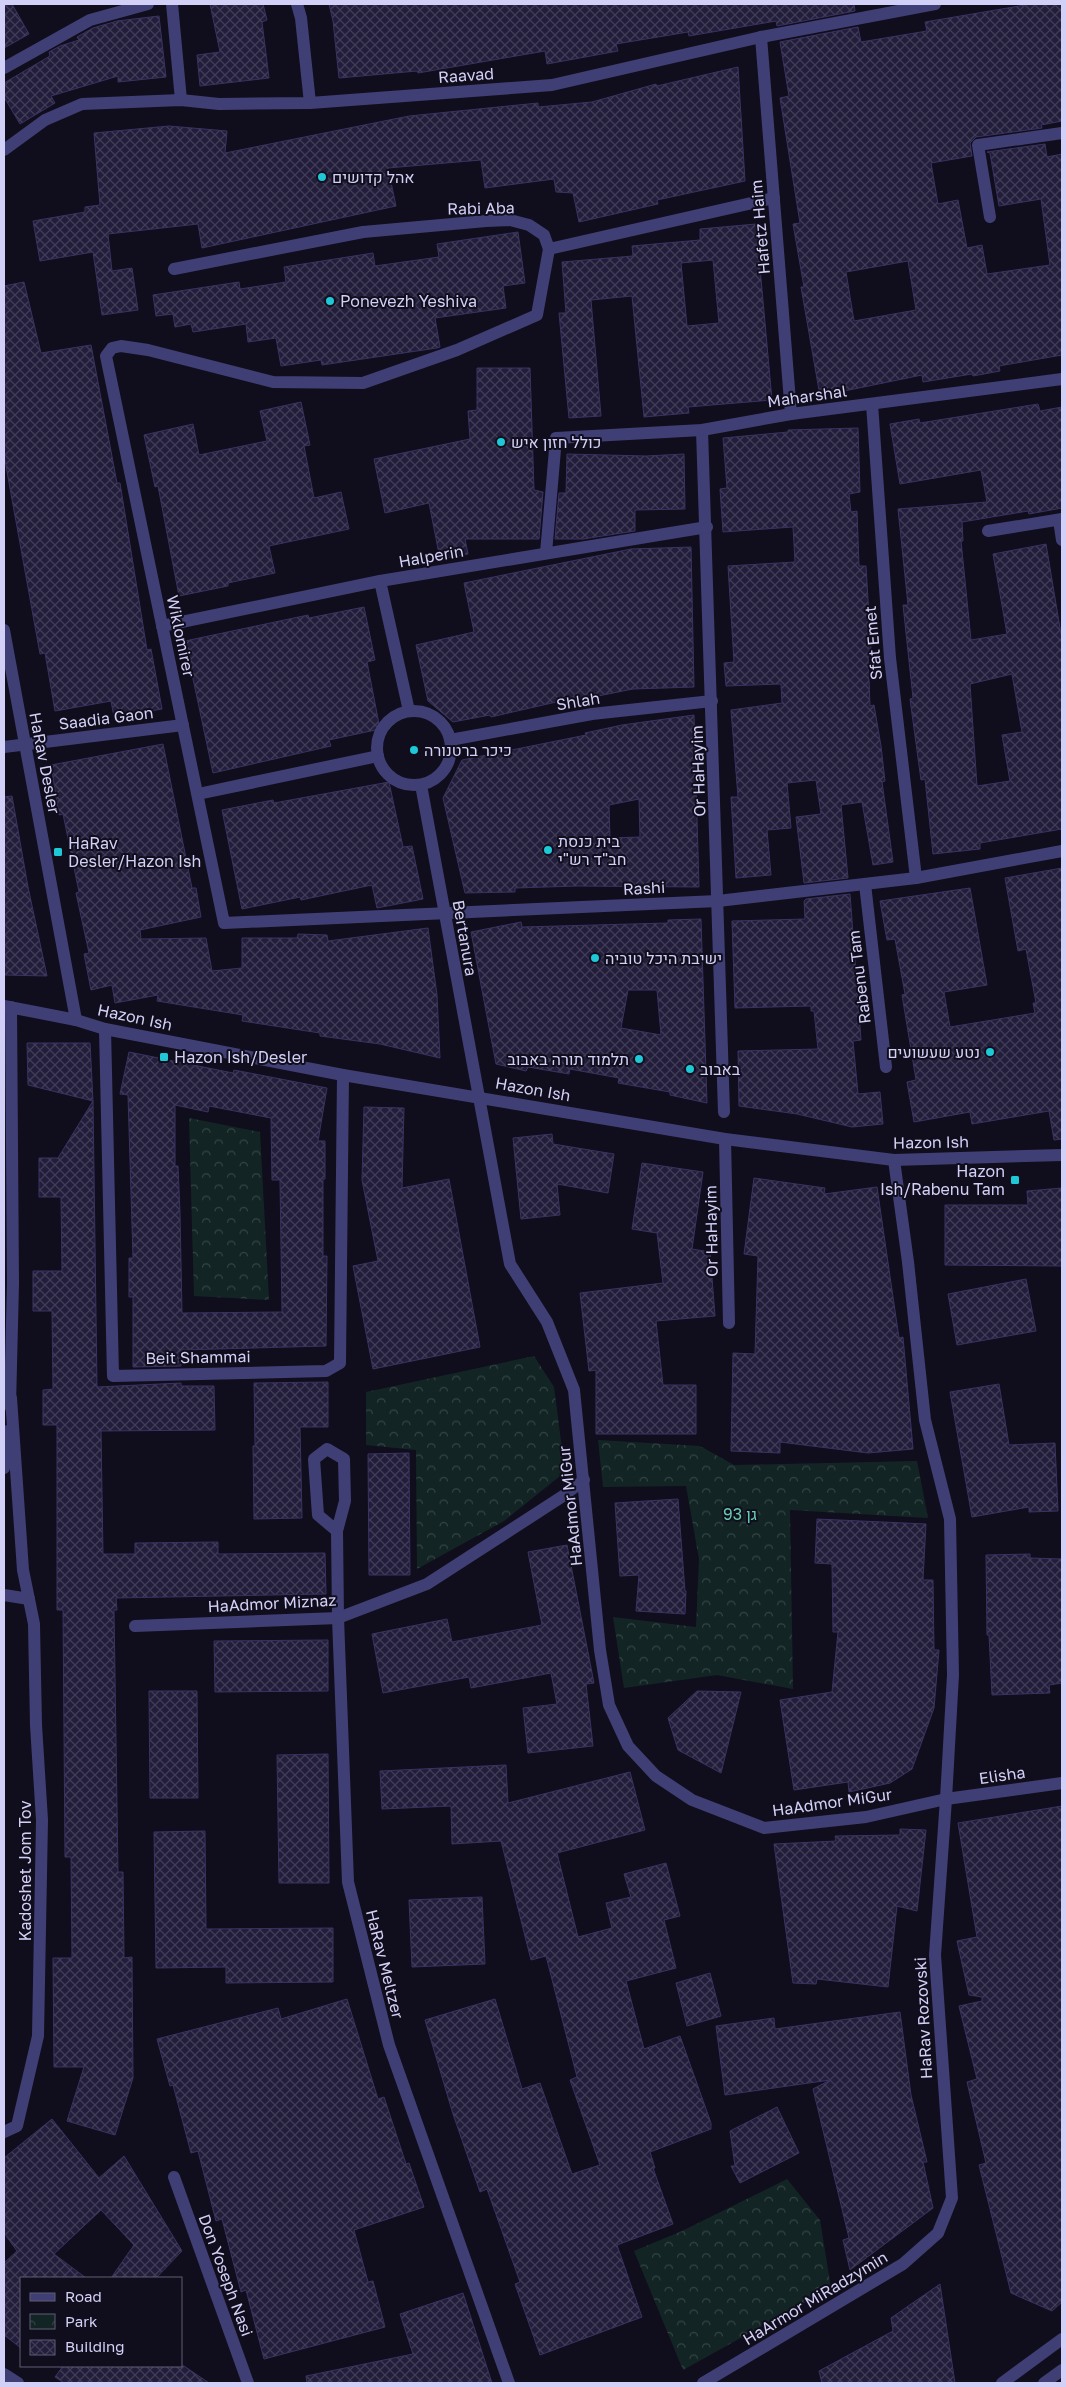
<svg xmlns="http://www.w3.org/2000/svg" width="1066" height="2387" viewBox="0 0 1066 2387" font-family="'Golos Text',Heebo,sans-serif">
<defs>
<pattern id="park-crowns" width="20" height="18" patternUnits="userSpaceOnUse" patternTransform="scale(1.25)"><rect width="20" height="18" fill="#122524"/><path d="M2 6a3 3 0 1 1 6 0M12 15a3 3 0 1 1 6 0" fill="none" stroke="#344445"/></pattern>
<pattern id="building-cross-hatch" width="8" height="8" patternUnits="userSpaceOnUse" patternTransform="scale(1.25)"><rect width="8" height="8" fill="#221d3a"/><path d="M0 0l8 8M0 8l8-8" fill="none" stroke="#413d57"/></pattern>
</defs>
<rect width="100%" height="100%" fill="#100e1c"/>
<!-- park -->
<g fill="url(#park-crowns)">
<path d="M189,1118l71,14 9,168 -75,-4z"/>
<path d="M534,1356l20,31 11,85 -61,49 -87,48 -1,-119 -50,-5v-53z"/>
<path d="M598,1440l102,6 34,19 183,-4 11,57 -138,-8 3,179 -76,-14 -93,13 -11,-71 83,10 3,-68 -13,-73 -83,1z"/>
<path d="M787,2179l33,41 11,68 -148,82 -49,-119 48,-20z"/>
</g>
<!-- building -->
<g fill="url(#building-cross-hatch)" stroke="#3a3263" fill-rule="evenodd">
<path d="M4,4h8l17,30 -25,14z"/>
<path d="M210,4h53l4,16 -5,2 7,56 -69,8 -3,-31 23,-3z"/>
<path d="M329,4h525l1,7 -78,15 -1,-5 -87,15 -1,-4 -72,12 2,7 -71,13 -2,-13 -127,22 -1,-2 -78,7 -6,-57z"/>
<path d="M1031,4h31v117l-21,4 1,3 -66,9 -6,6 2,13 -41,7 7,41 20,-4 9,48 15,-3 5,29 63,-9 -9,-66 -42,7 -9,-53 -3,-1 58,-8 2,13 15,-3v201l-63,11 1,5 -27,5 -1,-2 -49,8 -1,-7 -102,21 -19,-109h3l-11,-63 7,-1 -20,-125 9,-2 -9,-54 78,-15 3,15 66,-11 -2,-9zM908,261l8,49 -62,11 -8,-49z"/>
<path d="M159,16l7,61 -48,5v-6l-67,20 4,7 -35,21 -16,-27v-14l46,-27 -1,-4 11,-6 19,-6 -2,-3 16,-9 24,-7z"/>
<path d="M738,67l7,114 -88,19 1,4 -79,18 -6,-29 -17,-1 -2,-13 -69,9 -4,-28 -93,8 8,38 -194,42 -4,-24 -90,10 4,37 20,-3 6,42 -36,5 -9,-63 -53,9 -7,-40 52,-9v-5l15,-2 -6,-72 75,-7 58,5 -2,22 184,-37 129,-13v4l54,-5 64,-18 1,2z"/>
<path d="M756,224l16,176 -84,7 1,6 -45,4 -12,-121 -41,4 10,116 -32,2 -10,-105h7l-4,-51 71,-6 -1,-10 68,-6v-11zM713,260l6,63 -32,3 -6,-63z"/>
<path d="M518,232l7,51 -22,3 3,22 -71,10 5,29 -3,1 -115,17 -1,-5 -40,6 -5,-28 -28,4 -2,-18 -53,8 -2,-8 -16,3 -2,-13 -17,2 -3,-21 86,-13 1,7 46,-7 -2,-15 89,-14 2,13 64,-9 -2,-13z"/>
<path d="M24,282l17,71 50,-8 26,138h3l27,167 4,-1 11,60 -48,8 -3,-16 -56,10 -10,-58 -5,1 -36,-199v-169z"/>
<path d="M477,368h53l4,122 9,2 -4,47h-74l3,15 -28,5 -11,-56 -44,10 -11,-54 96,-20 -2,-28 9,-1z"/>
<path d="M301,402l9,43 -6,1 10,52 27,-6 8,37 -80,17 6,27 -47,10v3l-49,10 -21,-110 -3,1 -11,-52 49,-11 6,31 68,-14 -7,-30z"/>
<path d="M1038,404l2,7 22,-4v101l-33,6 -1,-3 -66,11 1,19h-2l10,99 36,-6 -14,-80 53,-10 16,96v189l-82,14v6l-47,5 -8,-75 -4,1 -11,-81 3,-1 -10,-93h5l-10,-96 89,-7 -6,-32 -81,14 -10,-60 29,-5 1,4zM1012,674l10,58 -20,3 8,46 -33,5 -7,-102z"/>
<path d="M858,428l2,64 -11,2 2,18 6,-1 2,55h7l5,85 -3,1 2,54 4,-1 7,41 4,35 -3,1 11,80 -20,3 -11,-63 -21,3 7,73 -44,5 -8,-66 25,-3 -5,-34 -29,3 4,45 -24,2 4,45 -35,3 -5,-81h7l-7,-87 51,-7 -1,-19 -55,2 -2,-23 10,-1 -6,-96 67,-4 -2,-35 -70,5 -3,-43 7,-1 -4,-50 65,-6v-2z"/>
<path d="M567,454l79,2 38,-2 1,55 -50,1v21l-52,8h-28l4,-46h7z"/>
<path d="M691,547l3,140 -61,2 -55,11v-3l-87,20 -1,-2 -37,7 -25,-21 -12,-56 58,-13 -10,-49 167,-34z"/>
<path d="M364,607l11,53 -8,2 13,67 -51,11 2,6 -118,27 -28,-132 123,-26 1,3z"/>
<path d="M694,715l5,172 -122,-1 -62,2v4l-50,1 -22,-95 19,-38 124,-25 -1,-2 37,-8zM639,799l1,38 -30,1 -1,-33z"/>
<path d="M163,744l29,144h4l5,29 -61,13 1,9 65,-1 6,33 30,-3v-30h55l1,-4 29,1 1,6 100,-13 9,67 3,63 -60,-14 -60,-8v-3l-78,-12 1,-6 -86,-14 1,-6 -43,8 -3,-18 -21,5 -7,-36 5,-1 -13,-60 3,-1 -16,-78 -4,1 -8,-50z"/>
<path d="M389,782l14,65 9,-1 11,53 -46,9 -5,-23 -71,15 -1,-3 -58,12 -20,-99 51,-10 1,3z"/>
<path d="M12,796l16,91 19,89 -43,-1v-178z"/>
<path d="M1062,868v271l-8,1 -5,-29 -77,13 -2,-12 -56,10 -7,-40 9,-2 -14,-85 3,-1 -10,-55 -8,1 -7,-39 90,-13 17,97 -43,7 6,35 85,-14 -2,-10h3l-10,-54 -8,2 -13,-73z"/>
<path d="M850,894l11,146 -8,1 5,53 22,-2 3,32 -31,3 -55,-13 -58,-8 -1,-55 80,-2 -4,-38h-3v-5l-76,2 -3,-87 73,-2 -1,-18 2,-2z"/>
<path d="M701,919l6,184 -37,-8v-3l-52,-9 1,-5 -49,-9 -1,5 -41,-7 -2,4 -30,-7 -25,-132 50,-10 1,5 146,-4v-3zM628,990h29l4,45 -40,-7z"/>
<path d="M27,1043h63l3,58 -65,-16z"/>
<path d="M129,1052l104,21 1,-3 93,18 -9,53h7v38h-2v77h4l-1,90 -145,4v16l-48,1v-70h-4v-39h4l-5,-163 -8,-1zM175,1105l33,7 1,-6 62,12 1,62h8l2,132 -100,1 -2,-100 -2,-47h-3z"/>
<path d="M93,1101l4,286 84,-4v3h33l1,44 -114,1 2,123h32v-11l83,-1v12l107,-1 1,41 -210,4 1,12h-3l4,262h5l1,86 8,-1 1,121 -18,57 -48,-14 17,-54h-30l-1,-109h19l-1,-101h-6l-2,-247h-6v-185h-14v-35l10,-1 -1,-78h-19v-40h29l-1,-74h-22v-39h19z"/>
<path d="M364,1107l40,1 -2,80 47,-9 31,168 -107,22 -20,-103 25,-5 -16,-81z"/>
<path d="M552,1134l1,10 61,10 -6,39 -51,-9 3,31 -39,4 -8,-81z"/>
<path d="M642,1163l61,9 -11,77 18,3 5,64 -59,5 7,64h33v49h-100v-64l-7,1 -9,-78 83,-10 -6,-50 -25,-4z"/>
<path d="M754,1178l71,10 -1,6 53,-7 22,151 4,-1 10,112 -45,4 -88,-11v11l-49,-2 2,-98 22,1 3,-98 -14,-2z"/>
<path d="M1062,1188v78l-117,-1v-60h83l-1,-14z"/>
<path d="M1026,1279l10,52 -79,14 -9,-51z"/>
<path d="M328,1382v45h-28l2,91 -48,1 -1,-73h2l-1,-63z"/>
<path d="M999,1384l10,61 46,-2 3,68 -29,1v-5l-57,10 -22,-125z"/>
<path d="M409,1453l1,122h-41l-1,-121z"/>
<path d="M678,1499l7,92h1l-1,23 -49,-3 3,-36 -19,1 -5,-73z"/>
<path d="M817,1519l109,5 -3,56h10l1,70h5l-5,58 -22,61 -22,14 -41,9 -1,-10 -54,8 -14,-90 52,-8 6,-60h-5l-1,-68 -17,-1z"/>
<path d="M567,1545l27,138 -8,1 7,62 -65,7 -5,-45 34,-4 -6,-31 -80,15 -2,-11 -86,16 -11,-59 75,-15 5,23 90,-17 -14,-73z"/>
<path d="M1030,1554v4l32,1v124l-13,2 1,8 -58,2 -3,-60h-2l-1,-80z"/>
<path d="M328,1640v51l-113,1 -1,-51z"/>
<path d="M149,1691h48l1,107h-48z"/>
<path d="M697,1691l44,1 -20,81 -43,-23 -10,-32z"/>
<path d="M328,1754l1,129h-50l-2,-128z"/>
<path d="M506,1765l2,38 122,-31 15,58 -88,23 21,84 34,-9 -6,-25 25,-6 -7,-23 42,-11 14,53 -16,4 12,48 -50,13 18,68 36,-13 31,87v6l-61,23 5,16h-2l20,56 -56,21 25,72 -102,38 -25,-71 5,-2 -33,-93 -7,3 -27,-78 -28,-94 70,-21 27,90 18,-6 32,91 28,-9 -30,-85 7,-3 -31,-121 -15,4 -30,-119 -49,3 -1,-38 -69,3 -2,-38z"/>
<path d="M1062,1806v496l-10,9 -41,-18 -32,-128 7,-2 -19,-81 10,-3 -18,-73 23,-5v-4l-13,-2 -12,-54 20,-4 -19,-114z"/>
<path d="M900,1829l26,1 -9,81 -20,-5 -9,81 -71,-8 -1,5 -23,-1 -19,-139 62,-3 -1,-5 65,-1z"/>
<path d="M205,1831l1,98 127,-1v54l-107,1v-16l-70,1 -2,-136z"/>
<path d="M482,1897l3,67 -73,3 -3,-67z"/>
<path d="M710,1973l11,43 -34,10 -11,-43z"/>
<path d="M347,1999l31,100 6,-2 22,67 3,-1 15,44 -70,23 14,52 5,-1 12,46 -121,32 -18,-69 -5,2 -19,-73 -6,2 -18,-70 -7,2 -18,-68 -3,1 -13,-47 121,-31 3,11z"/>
<path d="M900,2012l11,83 16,67h-4l10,46 -83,62 -7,-30 6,-2 -36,-149 17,-9 -105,15 -9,-69 58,-8 1,11z"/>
<path d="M777,2107l22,46 -59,30 -9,-17h4l-5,-35z"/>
<path d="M52,2119l47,59 25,-22 58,95 -26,27h-45l23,-33 -33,-35 -47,44 32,24h-65v70l-17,-13v-72l13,-12 -13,-18v-75z"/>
<path d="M940,2284l15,99h-133l-3,-12 74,-40 -2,-13z"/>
<path d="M463,2293l29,90h-185l-1,-7 107,-22 -13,-40z"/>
<path d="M63,2366h121l25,17h-145l-9,-6z"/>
</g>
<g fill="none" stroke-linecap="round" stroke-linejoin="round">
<!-- minor -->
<g stroke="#403f75" stroke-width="12">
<path d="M172,4l9,96"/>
<path d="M297,4l4,14 9,85"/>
<path d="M761,37l30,377"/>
<path d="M4,68l86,-48 58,-16"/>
<path d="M4,150l41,-30 37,-16 99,-4 38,4 91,-1 242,-18 209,-48 174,-33"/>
<path d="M990,217l-12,-72 84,-12"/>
<path d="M549,249l-12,66 -80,35 -94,33 -90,-1 -125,-32 -27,-4 -9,2 -6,8 118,567 494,-22 198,-23 146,-27"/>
<path d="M174,269l189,-37 123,-11 24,-1 19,5 15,10 5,14 225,-51"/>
<path d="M872,404l18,254 26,220"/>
<path d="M702,430l22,682"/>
<path d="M1059,520l3,20"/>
<path d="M988,531l74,-12"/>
<path d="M546,553l10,-115 146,-8 89,-16 271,-35"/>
<path d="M380,581l29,130"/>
<path d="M162,626l218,-45 327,-54"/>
<path d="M4,630l72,390"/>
<circle cx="414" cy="748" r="37"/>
<path d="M450,740l142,-26 120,-13"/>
<path d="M4,747l179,-22"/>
<path d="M421,785l89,479 37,58 27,68 26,260 9,55 19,41 28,30 36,24 72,28 102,-11 80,-18 7,-124 -3,-156 -25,-99 -17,-158 -14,-102"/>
<path d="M198,794l180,-38"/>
<path d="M865,884l21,183"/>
<path d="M4,1006l72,14 29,9 238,46 382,64 169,21 168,-5"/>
<path d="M105,1029l8,347 213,-5 14,-8 3,-288"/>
<path d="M725,1139l4,184"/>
<path d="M10,1406l3,-123 -2,-276"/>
<path d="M327,1449l17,10 1,42 -8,30 -19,-16 -4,-56z"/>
<path d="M4,1468l4,-37"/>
<path d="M337,1531l1,87 10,264 41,163 120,338"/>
<path d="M4,1595l25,4"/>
<path d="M135,1626l203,-8 89,-34 136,-88 21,-16"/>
<path d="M4,2132l13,-6 21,-90 4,-216 -6,-95 -2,-101 -11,-54 -12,-172"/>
<path d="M174,2177l74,206"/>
<path d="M4,2374l14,9"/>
<path d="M703,2383l200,-119 35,-31 14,-35 -17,-243 11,-156 116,-16"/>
<path d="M1002,2383l60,-44"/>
<path d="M1044,2383l18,-13"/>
</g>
</g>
<!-- markers -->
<g fill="#1ec8d6" stroke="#100e1c" stroke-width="2">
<circle cx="322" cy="177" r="5"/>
<circle cx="330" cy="301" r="5"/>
<circle cx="501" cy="442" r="5"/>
<circle cx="414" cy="750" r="5"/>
<circle cx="548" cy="850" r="5"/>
<rect x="53" y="847" width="10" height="10" rx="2.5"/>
<circle cx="595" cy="958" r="5"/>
<circle cx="990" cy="1052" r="5"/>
<rect x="159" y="1052" width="10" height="10" rx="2.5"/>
<circle cx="639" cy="1059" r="5"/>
<circle cx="690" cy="1069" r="5"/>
<rect x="1010" y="1175" width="10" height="10" rx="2.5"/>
</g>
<g text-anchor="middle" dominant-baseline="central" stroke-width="4" stroke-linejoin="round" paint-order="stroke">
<!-- street labels -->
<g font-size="16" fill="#d3d0f8" stroke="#100e1c">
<text transform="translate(466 75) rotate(-4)">Raavad</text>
<text transform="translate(481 208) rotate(-1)">Rabi Aba</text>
<text transform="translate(760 227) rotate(-95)">Hafetz Haim</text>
<text transform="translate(807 396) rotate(-8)">Maharshal</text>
<text transform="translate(431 556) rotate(-10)">Halperin</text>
<text transform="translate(181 636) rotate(78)">Wiklomirer</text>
<text transform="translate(873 643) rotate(-95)">Sfat Emet</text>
<text transform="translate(578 701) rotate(-9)">Shlah</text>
<text transform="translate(106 718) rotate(-7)">Saadia Gaon</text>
<text transform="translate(45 763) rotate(79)">HaRav Desler</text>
<text transform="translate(698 771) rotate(-92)">Or HaHayim</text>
<text transform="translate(644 888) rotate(-3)">Rashi</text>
<text transform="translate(465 938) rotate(80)">Bertanura</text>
<text transform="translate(859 977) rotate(-97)">Rabenu Tam</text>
<text transform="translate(135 1017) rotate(12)">Hazon Ish</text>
<text transform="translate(533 1089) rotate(10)">Hazon Ish</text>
<text transform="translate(931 1142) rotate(-1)">Hazon Ish</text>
<text transform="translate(711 1231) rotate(-91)">Or HaHayim</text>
<text transform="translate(198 1357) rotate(-1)">Beit Shammai</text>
<text transform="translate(570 1506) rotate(-96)">HaAdmor MiGur</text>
<text transform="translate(272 1603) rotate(-3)">HaAdmor Miznaz</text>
<text transform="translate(1002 1775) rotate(-8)">Elisha</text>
<text transform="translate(832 1802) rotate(-8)">HaAdmor MiGur</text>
<text transform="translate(25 1871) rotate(-90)">Kadoshet Jom Tov</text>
<text transform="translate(385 1964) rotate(76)">HaRav Meltzer</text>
<text transform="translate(923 2018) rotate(-93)">HaRav Rozovski</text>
<text transform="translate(226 2275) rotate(70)">Don Yoseph Nasi</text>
<text transform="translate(815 2298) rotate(-31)">HaArmor MiRadzymin</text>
</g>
<!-- poi labels -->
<g font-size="16" fill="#d3d0f8" stroke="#100e1c" text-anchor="start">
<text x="332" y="177">אהל קדושים</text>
<text x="340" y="301">Ponevezh Yeshiva</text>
<text x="511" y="442">כולל חזון איש</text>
<text x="424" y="750">כיכר ברטנורה</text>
<text x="558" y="841">בית כנסת<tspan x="558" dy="18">חב"ד רש"י</tspan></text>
<text x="68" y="843">HaRav<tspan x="68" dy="18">Desler/Hazon Ish</tspan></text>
<text x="605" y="958">ישיבת היכל טוביה</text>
<text x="980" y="1052" text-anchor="end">נטע שעשועים</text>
<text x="174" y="1057">Hazon Ish/Desler</text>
<text x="629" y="1059" text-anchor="end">תלמוד תורה באבוב</text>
<text x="700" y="1069">באבוב</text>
<text x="1005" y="1171" text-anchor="end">Hazon<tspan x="1005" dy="18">Ish/Rabenu Tam</tspan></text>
</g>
<!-- park labels -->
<g font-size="16" fill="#66cdb1" stroke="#100e1c">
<text x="740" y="1514">גן 93</text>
</g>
</g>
<!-- border -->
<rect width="1066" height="2387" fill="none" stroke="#d3d0f8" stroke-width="10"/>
<!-- legend -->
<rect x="20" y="2277" width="162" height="90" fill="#100e1c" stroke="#5e5c74"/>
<rect x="30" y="2293" width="25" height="8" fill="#403f75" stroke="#5e5c74"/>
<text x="65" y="2302" font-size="15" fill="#d3d0f8">Road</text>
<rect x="30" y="2314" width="25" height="15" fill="url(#park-crowns)" stroke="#5e5c74"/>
<text x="65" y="2327" font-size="15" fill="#d3d0f8">Park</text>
<rect x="30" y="2340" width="25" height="15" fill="url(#building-cross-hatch)" stroke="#5e5c74"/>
<text x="65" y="2352" font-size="15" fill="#d3d0f8">Building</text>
</svg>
